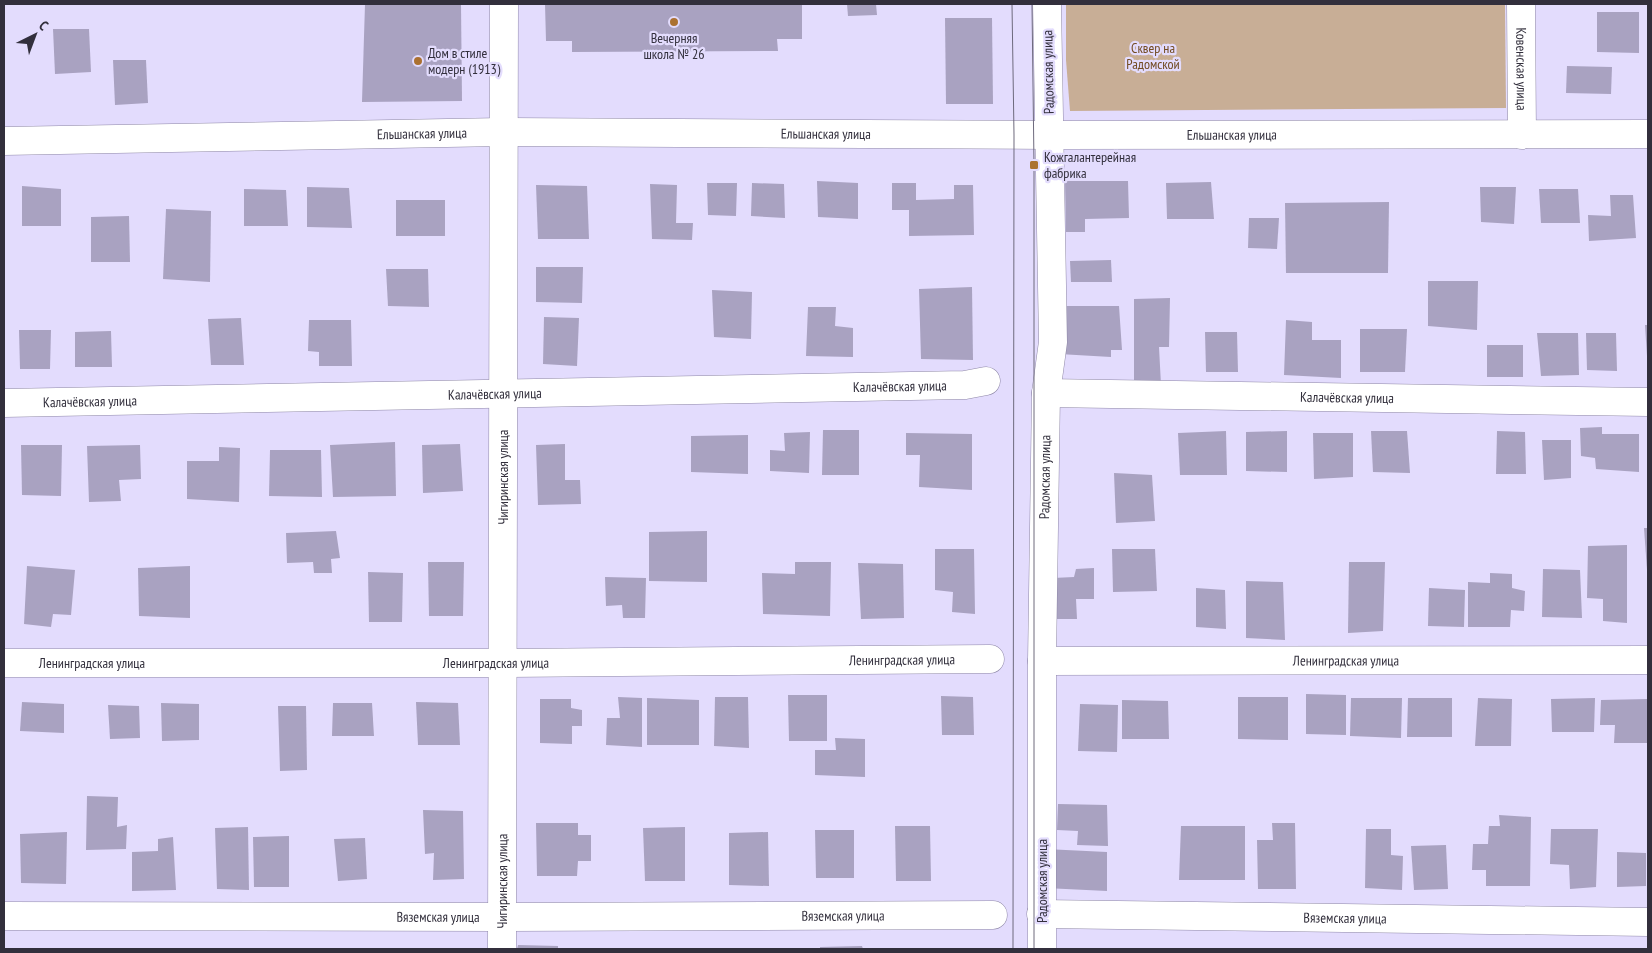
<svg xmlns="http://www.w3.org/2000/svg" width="1652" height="953" viewBox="0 0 1652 953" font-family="'PT Sans Narrow',sans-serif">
<rect width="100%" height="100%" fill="#e3dcfd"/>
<!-- green -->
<path fill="#c8ae96" d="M1066,4h439l1,104 -436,3 -4,-51z"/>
<!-- building -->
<g fill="#a9a2c1">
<path d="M365,4h96l1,97 -100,1z"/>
<path d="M545,4h257v35h-25l1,12 -206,1v-11h-26z"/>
<path d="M847,4h29l1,11 -29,1z"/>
<path d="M1597,12h42v41l-42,-1z"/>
<path d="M945,18h47l1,86h-47z"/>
<path d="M53,29h36l2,43 -36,2z"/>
<path d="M113,60h33l2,43 -33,2z"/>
<path d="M1567,66l45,1 -1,27 -45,-1z"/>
<path d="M817,181l41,2v36l-40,-2z"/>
<path d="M1065,181h63l1,37 -44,1v13h-19z"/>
<path d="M1211,182l3,37h-47l-1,-36z"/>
<path d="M707,183h30l-1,33 -28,-1z"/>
<path d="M752,183l32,1 1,34 -34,-2z"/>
<path d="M892,183h24v17l38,-1v-14h19l1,50 -65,1v-26h-17z"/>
<path d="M650,184l27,1 -1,38h17l-1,17 -40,-1z"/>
<path d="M536,185l51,1 2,53h-51z"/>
<path d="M22,186l39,3v37h-39z"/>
<path d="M307,187l42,1 3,40 -45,-1z"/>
<path d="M1480,187h36l-2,37 -33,-2z"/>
<path d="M244,189l42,1 2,36h-44z"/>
<path d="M1539,189h39l2,34h-39z"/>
<path d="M1610,195h23l3,43 -47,3 -1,-26 23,1z"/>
<rect x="396" y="200" width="49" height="36"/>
<path d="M1389,202l-1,71h-102l-1,-70z"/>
<path d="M166,209l45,2 -1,71 -47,-3z"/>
<path d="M129,216l1,46h-39v-45z"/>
<path d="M1249,218h30l-2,31 -29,-1z"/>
<path d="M1111,260l1,22h-41l-1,-21z"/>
<path d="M536,267h47l-1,36 -46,-1z"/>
<path d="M386,269h42l1,38 -41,-1z"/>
<path d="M1428,281h50l-1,49 -49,-4z"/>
<path d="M972,287l1,73 -52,-1 -2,-70z"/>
<path d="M712,290l40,2 -1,47 -37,-2z"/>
<path d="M1170,298l-1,49h-10l2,38 -27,1v-87z"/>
<path d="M1057,306h62l3,44h-11v7l-52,-3z"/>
<path d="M808,307h28l-1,19 18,2v29l-47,-1z"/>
<path d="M544,317l35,1 -2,48 -34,-2z"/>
<path d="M241,318l3,47h-33l-3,-46z"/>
<path d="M309,320h42l1,46h-33v-14l-11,-1z"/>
<path d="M1286,320l26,2v18h29v38l-57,-3z"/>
<path d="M1645,325h3v31h-1z"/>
<path d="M1360,329h47l-2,43h-45z"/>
<path d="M19,330h32l-1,39h-30z"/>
<path d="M111,331l1,36h-37v-35z"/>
<path d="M1205,332h32l1,40h-32z"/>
<path d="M1537,333h41l1,42 -38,1z"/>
<path d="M1586,333h30l1,38 -30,-1z"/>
<rect x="1487" y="345" width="36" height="32"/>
<path d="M1602,427v7h37v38l-43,-3 -1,-11 -14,-2 -1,-28z"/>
<path d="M823,430h36v45h-37z"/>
<path d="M1226,431l1,44h-47l-2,-42z"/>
<path d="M1287,431v41l-41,-1v-39z"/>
<path d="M1371,431h36l3,42 -37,-1z"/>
<path d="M1497,431l28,1 1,42h-30z"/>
<path d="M810,432l-1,41 -39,-2v-21l15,1 -1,-18z"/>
<path d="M906,433l66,1v56l-53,-3 1,-32h-14z"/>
<path d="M1313,433h40v44l-39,2z"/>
<path d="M748,435v39l-57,-2v-36z"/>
<path d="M1542,440h29v38l-27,2z"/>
<path d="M395,442l1,54 -63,1 -3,-52z"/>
<path d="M460,444l3,47 -40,2 -1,-48z"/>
<path d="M565,444v36h15l1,24 -43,1 -2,-60z"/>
<path d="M21,445h41l-1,51 -39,-1z"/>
<path d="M140,445l1,34 -22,1 2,21 -32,1 -2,-56z"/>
<path d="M219,447l21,1 -1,54 -52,-3v-38h32z"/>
<path d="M270,450h51l1,47 -53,-1z"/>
<path d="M1114,473l38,2 3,46 -39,2z"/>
<path d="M1644,528h4v42h-1z"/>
<path d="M336,531l4,27 -9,1 1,14h-18l-1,-11 -26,1 -1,-30z"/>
<path d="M707,531v51l-58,-1v-49z"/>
<path d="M1627,545v78l-24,-2v-22l-16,-1 1,-52z"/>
<path d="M935,549h39l1,65 -23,-2 1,-20 -18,-2z"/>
<path d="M1112,549h43l2,42 -44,1z"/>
<path d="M428,562h36l-1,54h-34z"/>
<path d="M795,562h36l-1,54 -67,-2 -1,-41 33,1z"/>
<path d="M1349,562h36l-2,69 -35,2z"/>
<path d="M858,563l45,1 1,54 -43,1z"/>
<path d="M27,566l48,4 -4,45 -18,-1 -2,13 -27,-3z"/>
<path d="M190,566v52l-51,-2 -1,-48z"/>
<path d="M1094,568v31h-18l1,20h-26l2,-41 21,-1 2,-8z"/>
<path d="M1543,569l37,1 2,48 -40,-1z"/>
<path d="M368,572l35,1 -1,49h-33z"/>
<path d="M1490,573l22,1v14l13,3 -1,20 -13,-1 -1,17h-42v-45l22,1z"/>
<path d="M605,577l41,1 -1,40h-22l-1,-13 -16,1z"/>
<path d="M1246,581l37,1 2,58 -39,-2z"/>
<path d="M1196,588l29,2 1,39 -30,-2z"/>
<path d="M1429,588l36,2 -1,37 -36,-1z"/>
<path d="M1306,694l40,1v40l-40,-1z"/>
<path d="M788,695h39v46h-38z"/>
<path d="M941,696l32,1 1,38h-32z"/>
<path d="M618,697l24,1v49l-36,-2 1,-27h13z"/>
<path d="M715,697h33l1,51 -35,-2z"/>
<path d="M1238,697h50v43l-50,-1z"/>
<path d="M647,698l52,2v45h-52z"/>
<path d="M1351,698h51l-1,40 -51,-2z"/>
<path d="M1408,698h44v39h-45z"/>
<path d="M1478,698l34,1 -1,47h-36z"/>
<path d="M1595,698l-1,34h-42l-1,-33z"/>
<path d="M540,699h31v9l11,2v16h-10v18l-32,-1z"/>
<path d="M1648,699v44h-34l1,-18h-15l1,-25z"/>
<path d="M1122,700l46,1 1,38h-47z"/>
<path d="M22,702l42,2v29l-44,-2z"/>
<path d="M416,702l42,1 2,42h-42z"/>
<path d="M161,703l38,1v36l-37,1z"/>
<path d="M333,703h39l2,33h-42z"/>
<path d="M1080,704l38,1 -1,47 -39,-1z"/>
<path d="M108,705l31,1 1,32 -30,1z"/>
<path d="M278,706h28l1,64 -27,1z"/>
<path d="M835,738l30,1v38l-50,-2v-25h21z"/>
<path d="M87,796l31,1 -1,30 10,-2 -1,24 -40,1z"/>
<path d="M1058,804l49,1 1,41 -31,-1 1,-14 -21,-1z"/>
<path d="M423,810l40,1 1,68 -31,1 1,-27 -9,1z"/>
<path d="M1499,815l32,2 -1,69h-44v-16h-14l1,-26h15l1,-18h11z"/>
<path d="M536,823h42v12h13v26h-13l-1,15h-40z"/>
<path d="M1272,823h23l1,66h-38l-1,-49h16z"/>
<path d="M895,826h35l1,55h-35z"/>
<path d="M1181,826h64v54h-66z"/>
<path d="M248,827l1,63 -32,-1 -2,-61z"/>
<path d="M685,827v54h-40l-2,-53z"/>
<path d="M1366,829h25v26l12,1 -1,34 -37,-2z"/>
<path d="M1551,829h47l-2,58 -26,2 -1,-24 -19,-1z"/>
<path d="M815,830h39v48h-38z"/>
<path d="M67,832l-1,52 -45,-1 -1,-49z"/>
<path d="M768,832l1,54 -40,-1v-52z"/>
<path d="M289,836v51h-35l-1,-50z"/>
<path d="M173,837l3,53 -44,1v-39l26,-1v-12z"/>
<path d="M365,838l2,41 -29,2 -4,-42z"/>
<path d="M1446,845l2,44 -34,1 -3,-44z"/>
<path d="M1045,849l62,3v39l-62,-3z"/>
<path d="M1617,852l29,1v33l-29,1z"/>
<path d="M518,945l40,1v3h-41z"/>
<path d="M862,946l1,3h-43v-2z"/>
</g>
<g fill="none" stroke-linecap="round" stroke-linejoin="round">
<defs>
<g id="street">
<path id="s1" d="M1521,4l1,131"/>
<path id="s2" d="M4,141l498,-9 547,3 599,-1"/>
<path id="s3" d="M1046,393l602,9"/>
<path id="s4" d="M4,403l961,-18 21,-4"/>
<path id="s5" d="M1042,661l606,-1"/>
<path id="s6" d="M4,663h498l488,-4"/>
<path id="s7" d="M1041,914l607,8"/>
<path id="s8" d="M4,916l498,1 491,-2"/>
<path id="s9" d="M1042,949v-288l4,-268 7,-51 -6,-338"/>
</g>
<g id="secondary">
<path id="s10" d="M502,949l2,-945"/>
</g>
</defs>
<!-- street casing -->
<use href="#street" stroke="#8f88a7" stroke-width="29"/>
<!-- secondary casing -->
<use href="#secondary" stroke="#8f88a7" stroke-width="29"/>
<!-- street -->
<use href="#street" stroke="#fff" stroke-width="28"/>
<!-- secondary -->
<use href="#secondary" stroke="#fff" stroke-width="28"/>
<!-- tram -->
<g stroke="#6e6a7d" stroke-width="1">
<path d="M1012,4l2,131 -1,814"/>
<path d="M1032,4l2,161v784"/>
</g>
</g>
<!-- markers -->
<g fill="#ab7131" stroke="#e3dcfd" stroke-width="2">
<circle cx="674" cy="22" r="5"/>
<circle cx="418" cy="61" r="5"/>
<rect x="1029" y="160" width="10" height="10" rx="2.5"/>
</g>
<g text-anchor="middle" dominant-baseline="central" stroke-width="4.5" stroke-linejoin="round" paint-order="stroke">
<!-- poi labels -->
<g font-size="14" fill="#322f3c" stroke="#e3dcfd" text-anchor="start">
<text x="674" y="38" text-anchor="middle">Вечерняя<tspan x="674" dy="16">школа № 26</tspan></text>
<text x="428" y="53">Дом в стиле<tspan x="428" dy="16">модерн (1913)</tspan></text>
<text x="1044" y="157">Кожгалантерейная<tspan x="1044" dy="16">фабрика</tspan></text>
</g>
<!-- park labels -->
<g font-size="14" fill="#724b22" stroke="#e3dcfd">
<text x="1153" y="48">Сквер на<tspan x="1153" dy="16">Радомской</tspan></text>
</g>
<!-- street labels -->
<g font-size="14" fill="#322f3c" stroke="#e3dcfd">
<text stroke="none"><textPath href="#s1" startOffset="65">Ковенская улица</textPath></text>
<text transform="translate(1048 72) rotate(-91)">Радомская улица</text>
<text stroke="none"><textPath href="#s2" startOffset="418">Ельшанская улица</textPath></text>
<text stroke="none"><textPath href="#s2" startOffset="822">Ельшанская улица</textPath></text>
<text stroke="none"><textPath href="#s2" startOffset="1228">Ельшанская улица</textPath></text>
<text stroke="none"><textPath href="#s4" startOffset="896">Калачёвская улица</textPath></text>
<text stroke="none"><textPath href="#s4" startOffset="491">Калачёвская улица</textPath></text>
<text stroke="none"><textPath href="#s3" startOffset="301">Калачёвская улица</textPath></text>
<text stroke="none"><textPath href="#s4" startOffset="86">Калачёвская улица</textPath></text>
<text stroke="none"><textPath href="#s10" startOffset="472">Чигиринская улица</textPath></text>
<text stroke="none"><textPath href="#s9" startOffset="472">Радомская улица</textPath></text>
<text stroke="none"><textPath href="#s6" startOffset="898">Ленинградская улица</textPath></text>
<text stroke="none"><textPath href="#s5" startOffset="304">Ленинградская улица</textPath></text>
<text stroke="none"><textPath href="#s6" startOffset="88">Ленинградская улица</textPath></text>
<text stroke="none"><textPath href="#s6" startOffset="492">Ленинградская улица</textPath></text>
<text stroke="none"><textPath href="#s10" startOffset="68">Чигиринская улица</textPath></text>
<text transform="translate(1042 881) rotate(-90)">Радомская улица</text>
<text stroke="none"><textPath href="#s8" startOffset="839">Вяземская улица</textPath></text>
<text stroke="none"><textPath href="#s8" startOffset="434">Вяземская улица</textPath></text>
<text stroke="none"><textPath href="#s7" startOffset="304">Вяземская улица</textPath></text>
</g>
</g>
<!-- border -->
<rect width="1652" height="953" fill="none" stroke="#322f3c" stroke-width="10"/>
<!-- north arrow -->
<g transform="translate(35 35) rotate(42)" stroke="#e3dcfd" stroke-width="4" paint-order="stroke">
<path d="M0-4L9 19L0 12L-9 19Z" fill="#322f3c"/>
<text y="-8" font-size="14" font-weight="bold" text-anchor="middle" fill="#322f3c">С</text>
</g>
</svg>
